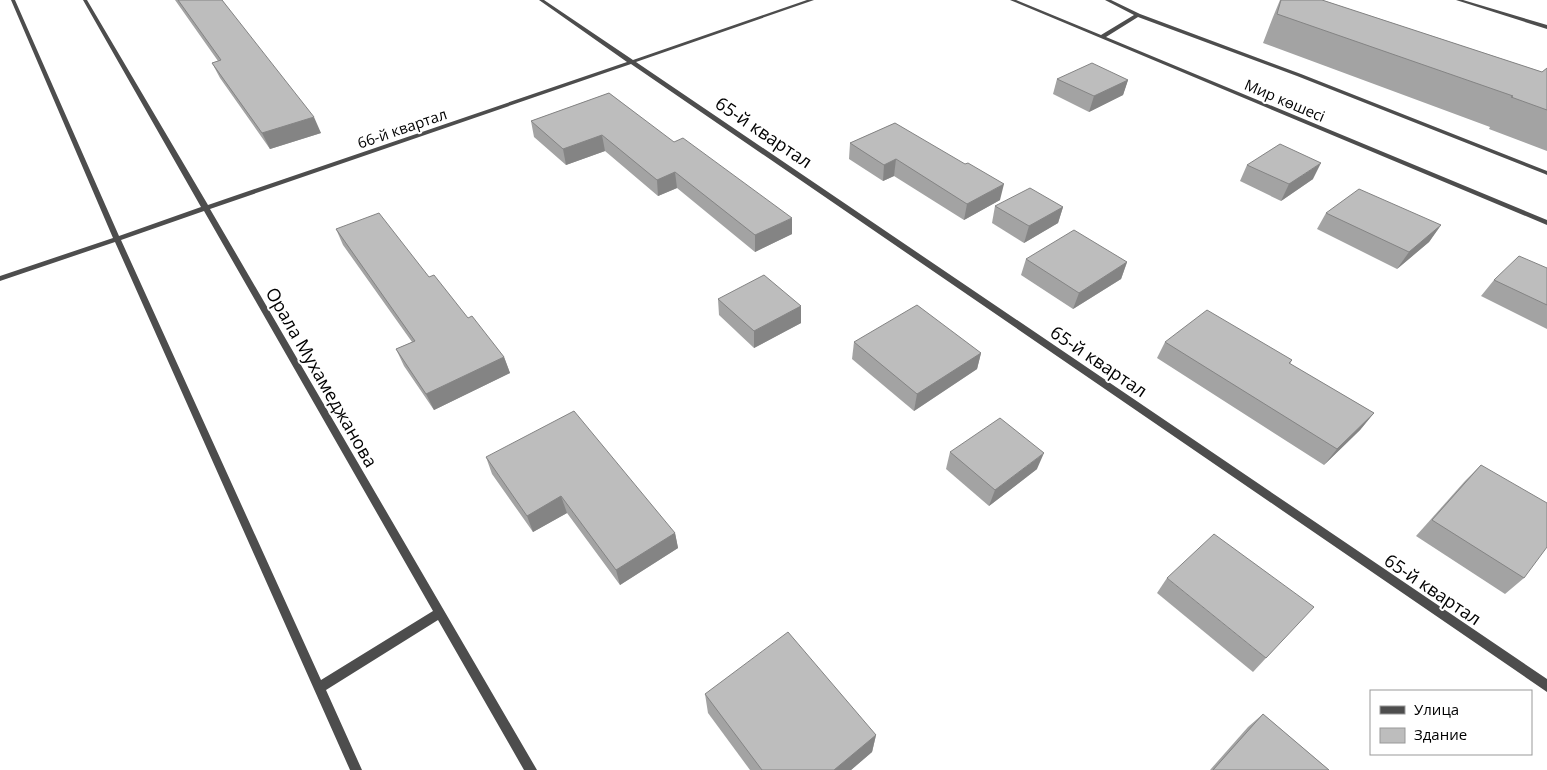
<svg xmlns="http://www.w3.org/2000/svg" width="1547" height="770" viewBox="0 0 1547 770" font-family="'Open Sans',sans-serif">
<rect width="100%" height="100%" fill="#fff"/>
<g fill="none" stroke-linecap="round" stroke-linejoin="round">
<!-- minor -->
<g fill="#4d4d4d" fill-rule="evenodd">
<path d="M11,0h4l104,236 82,-29 -118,-207h4l121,205 419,-143 -88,-62h5l89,60 174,-60h7l-178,62 911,617v13l-916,-628 -421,145 327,561h-13l-86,-150 -112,70 36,80h-12l-235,-528 -115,39v-5l113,-38zM204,211l229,400 -112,69 -200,-440z"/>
<path d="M1010,0h6l85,35 33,-20 -29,-15h6l29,14 161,60 246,97v4l-2,-1 -248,-98 -159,-59 -32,20 441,183v5z"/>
<path d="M1456,0h7l84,25v4z"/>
</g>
</g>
<!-- wall -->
<g fill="#a3a3a3">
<path d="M175,0h47l99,133 -51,16 -50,-71 -8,-15 6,-2z"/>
<path d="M1280,0h42l220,72 5,-4v83l-58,-22 1,-2 -227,-84 10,-26z"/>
<path d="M1057,79l71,1 -5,15 -34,17 -36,-18z"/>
<path d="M609,93l183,141 -37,18 -78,-64 -19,8 -53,-45 -39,14 -32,-28 -3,-16z"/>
<path d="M895,123l105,77 -36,20 -70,-44 -11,5 -34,-22 1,-16z"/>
<path d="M1247,165l66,14 -32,22 -41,-20z"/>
<path d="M995,206l68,1 -5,16 -34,20 -32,-20z"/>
<path d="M1326,213l115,12 -12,17 -32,27 -80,-40z"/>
<path d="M336,229l93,48 75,80 6,16 -76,37 -30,-44 -8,-17 16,-7 -69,-97z"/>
<path d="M1026,259l101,3 -6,17 -48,30 -52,-34z"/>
<path d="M1547,268v61l-66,-33 13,-16z"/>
<path d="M718,299l83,7v17l-47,25 -35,-33z"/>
<path d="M854,342l127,11 -4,16 -63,42 -62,-52z"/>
<path d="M1165,342l127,18 -2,4 84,49 -14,17 -36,35 -167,-107z"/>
<path d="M950,452l87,17 -48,37 -43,-37z"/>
<path d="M486,457l189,76 3,15 -58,37 -53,-72 -34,19 -41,-58z"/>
<path d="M1481,465l43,113 -19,16 -89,-58 49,-55z"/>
<path d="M1167,578l99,80 -13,14 -96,-79z"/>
<path d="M705,694l171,41 -4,17 -21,18h-101l-42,-57z"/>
<path d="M1263,714l66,56h-119l38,-43z"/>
</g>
<!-- shaded-wall -->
<g fill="#848484">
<path d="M1128,80l-5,15 -34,17 5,-16z"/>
<path d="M314,117l7,16 -51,16 -8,-16z"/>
<path d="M602,135l3,16 -39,14 -3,-16z"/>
<path d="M896,159l-2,17 -11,5 1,-16z"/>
<path d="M1321,163l-8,16 -32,22 8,-17z"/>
<path d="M675,172l2,16 -19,8 -1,-16z"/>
<path d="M1004,184l-4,16 -36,20 3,-16z"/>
<path d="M1063,207l-5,16 -34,20 5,-17z"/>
<path d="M792,218v16l-37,18v-17z"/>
<path d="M1441,225l-12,17 -32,27 12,-17z"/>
<path d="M1127,262l-6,17 -48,30 6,-16z"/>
<path d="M801,306v17l-47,25v-17z"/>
<path d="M981,353l-4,16 -63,42 3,-17z"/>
<path d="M504,357l6,16 -76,37 -8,-16z"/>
<path d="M1374,413l-14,17 -36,35 13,-16z"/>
<path d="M1044,453l-7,16 -48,37 6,-16z"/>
<path d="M561,496l6,17 -34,19 -6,-16z"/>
<path d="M675,533l3,15 -58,37 -4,-15z"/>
<path d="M876,735l-4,17 -21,18h-17z"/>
</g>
<!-- building -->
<g fill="#bdbdbd" stroke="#848484">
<path d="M178,0h44l92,117 -52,16 -50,-70 9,-3z"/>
<path d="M1281,0h41l220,72 5,-4v42l-36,-13 2,-1 -236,-82z"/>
<path d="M1092,63l36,17 -34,16 -37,-17z"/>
<path d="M609,93l65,49 9,-4 109,80 -37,17 -80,-63 -18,8 -55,-45 -39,14 -32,-28z"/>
<path d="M895,123l70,41 3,-1 36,21 -37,20 -71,-45 -12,6 -34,-22z"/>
<path d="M1280,144l41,19 -32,21 -42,-19z"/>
<path d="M1030,188l33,19 -34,19 -34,-20z"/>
<path d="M1359,189l82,36 -32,27 -83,-39z"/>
<path d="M379,213l50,64 5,-2 34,43 4,-2 32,41 -78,37 -30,-45 19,-8 -79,-112z"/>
<path d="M1074,230l53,32 -48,31 -53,-34z"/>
<path d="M1519,256l28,12v37l-53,-25z"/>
<path d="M764,275l37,31 -47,25 -36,-32z"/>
<path d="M917,305l64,48 -64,41 -63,-52z"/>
<path d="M1207,310l85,50 -3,3 85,50 -37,36 -172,-107z"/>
<path d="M574,411l101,122 -59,37 -55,-74 -34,20 -41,-59z"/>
<path d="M1000,418l44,35 -49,37 -45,-38z"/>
<path d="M1481,465l66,38v44l-23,31 -92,-58z"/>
<path d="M1214,534l100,73 -48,51 -99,-80z"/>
<path d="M788,632l88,103 -42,35h-72l-57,-76z"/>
<path d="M1263,714l66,56h-116z"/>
</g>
<g text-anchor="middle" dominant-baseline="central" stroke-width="4" stroke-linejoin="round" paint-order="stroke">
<!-- far-street labels -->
<g font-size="15" fill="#000" stroke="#fff">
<text transform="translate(1285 100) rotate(23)">Мир көшесі</text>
<text transform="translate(402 128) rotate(-19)">66-й квартал</text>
</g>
<!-- street labels -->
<g font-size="18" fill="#000" stroke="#fff">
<text transform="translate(764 132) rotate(34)">65-й квартал</text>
<text transform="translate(1099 361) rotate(34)">65-й квартал</text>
<text transform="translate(322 377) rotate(60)">Орала Мухамеджанова</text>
<text transform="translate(1433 589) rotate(34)">65-й квартал</text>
</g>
</g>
<!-- legend -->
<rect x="1370" y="690" width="162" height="65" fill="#ffffff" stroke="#999999"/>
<rect x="1380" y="706" width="25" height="8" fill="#4d4d4d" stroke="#999999"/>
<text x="1414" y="715" font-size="15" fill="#000000">Улица</text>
<rect x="1380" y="728" width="25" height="15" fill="#bdbdbd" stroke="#999999"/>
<text x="1414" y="740" font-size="15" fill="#000000">Здание</text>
</svg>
